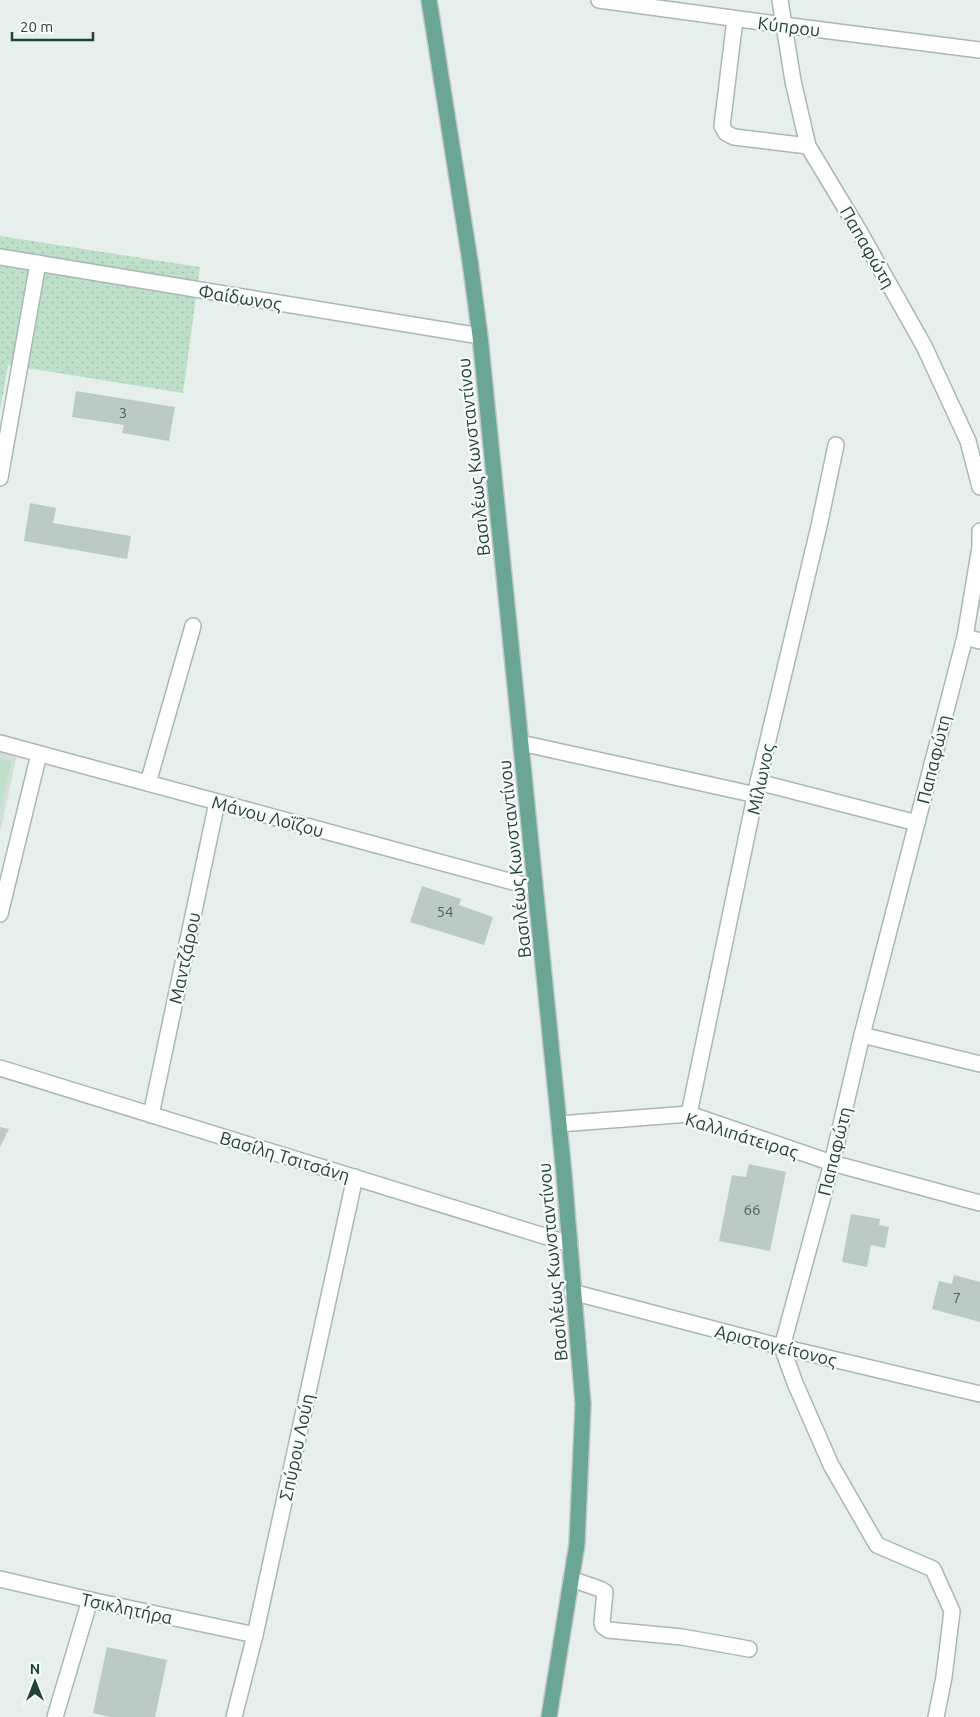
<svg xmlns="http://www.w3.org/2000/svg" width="980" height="1717" viewBox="0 0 980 1717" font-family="Ubuntu,sans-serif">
<defs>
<pattern id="grass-dots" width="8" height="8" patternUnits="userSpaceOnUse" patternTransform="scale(1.25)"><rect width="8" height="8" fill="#bfe0c8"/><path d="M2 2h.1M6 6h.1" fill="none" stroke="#a4c1ad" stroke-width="1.8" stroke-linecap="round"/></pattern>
</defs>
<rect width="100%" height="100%" fill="#e6efeb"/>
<!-- built -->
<path fill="#d4dfda" d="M0,751l17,4 -17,78z"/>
<!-- grass -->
<path fill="url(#grass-dots)" d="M0,236l200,31 -17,126 -175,-28 -8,46z"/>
<!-- pitch -->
<path fill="#bfe0c8" d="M0,758l12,3 -12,50z"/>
<!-- building -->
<g fill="#bbcac4">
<path d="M76,391l99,16 -6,34 -47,-8 2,-8 -52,-8z"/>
<path d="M30,503l26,5 -3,15 78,13 -4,23 -103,-18z"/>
<path d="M422,886l39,13 -2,6 34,12 -9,28 -74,-23z"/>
<path d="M0,1127l9,2 -9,18z"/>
<path d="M749,1164l37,8 -16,79 -51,-10 13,-66 14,2z"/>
<path d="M851,1214l29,5 -1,6 10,2 -4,21 -14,-3 -4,22 -25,-5z"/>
<path d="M954,1275l26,7v40l-48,-13 7,-28 13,3z"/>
<path d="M107,1647l60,13 -12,57h-44l-18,-4z"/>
</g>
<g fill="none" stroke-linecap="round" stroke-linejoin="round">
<defs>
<g id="minor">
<path d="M599,0l184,25 197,25"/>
<path d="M780,0l13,81 15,65 50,83 66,117 44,95 12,46"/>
<path d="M735,19l-13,107 4,7 8,4 74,9"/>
<path d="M0,257l480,79"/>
<path d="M0,478l38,-215"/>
<path d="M965,637l15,4"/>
<path d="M0,743l535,145"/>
<path d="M521,743l235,52"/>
<path d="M758,782l159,41"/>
<path d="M148,783l45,-157"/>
<path d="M0,914l39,-160"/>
<path d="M862,1035l118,29"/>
<path d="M0,1068l570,176"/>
<path d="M689,1114l69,-332 61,-256 17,-81"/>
<path d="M151,1115l66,-313"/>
<path d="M559,1124l130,-10 143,49 148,40"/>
<path d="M572,1292l210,55 198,47"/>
<path d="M0,1579l90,21 165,35"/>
<path d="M571,1579l29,10 5,3 -3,31 1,3 5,4 74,7 67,12"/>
<path d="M55,1717l35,-117"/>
<path d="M234,1717l21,-82 100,-458"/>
<path d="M936,1717l8,-40 8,-66 -19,-42 -56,-24 -46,-80 -36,-82 -13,-36 50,-184 30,-128 103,-398 15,-90v-16"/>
</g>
<path id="major" d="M429,0l41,261 10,75 84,838 19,230 -6,140 -28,173"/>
</defs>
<!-- minor casing -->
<use href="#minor" stroke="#a8b8b2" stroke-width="18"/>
<!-- major casing -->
<use href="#major" stroke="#c2cac8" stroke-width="18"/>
<!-- minor -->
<use href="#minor" stroke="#fff" stroke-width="15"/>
<!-- major -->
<use href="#major" stroke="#6aa596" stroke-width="15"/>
</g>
<g text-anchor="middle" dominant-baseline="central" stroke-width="4.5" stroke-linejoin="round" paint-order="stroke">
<!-- number labels -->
<g font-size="15" fill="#4a645c">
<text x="123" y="412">3</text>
<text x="445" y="911">54</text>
<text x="752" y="1209">66</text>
<text x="957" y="1297">7</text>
</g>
<!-- street labels -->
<g font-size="18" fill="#24423a" stroke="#f7fbf9">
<text transform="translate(789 26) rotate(7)">Κύπρου</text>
<text transform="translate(868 247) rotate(60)">Παπαφώτη</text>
<text transform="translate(240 297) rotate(9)">Φαίδωνος</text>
<text transform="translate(473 457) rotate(-96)">Βασιλέως Κωνσταντίνου</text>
<text transform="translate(933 759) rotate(-76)">Παπαφώτη</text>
<text transform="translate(760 779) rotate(-78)">Μίλωνος</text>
<text transform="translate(268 816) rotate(15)">Μάνου Λοΐζου</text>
<text transform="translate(514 859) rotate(-96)">Βασιλέως Κωνσταντίνου</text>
<text transform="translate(184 958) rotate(-78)">Μαντζάρου</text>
<text transform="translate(742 1135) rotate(17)">Καλλιπάτειρας</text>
<text transform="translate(834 1151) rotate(-76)">Παπαφώτη</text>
<text transform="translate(285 1156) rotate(17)">Βασίλη Τσιτσάνη</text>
<text transform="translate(552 1262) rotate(-95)">Βασιλέως Κωνσταντίνου</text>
<text transform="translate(776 1345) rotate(14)">Αριστογείτονος</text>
<text transform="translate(296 1447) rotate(-78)">Σπύρου Λούη</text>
<text transform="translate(127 1608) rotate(12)">Τσικλητήρα</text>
</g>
</g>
<!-- north arrow -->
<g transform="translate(35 1682)" stroke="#f7fbf9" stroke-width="4" paint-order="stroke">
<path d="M0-4L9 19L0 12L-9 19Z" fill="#24423a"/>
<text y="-8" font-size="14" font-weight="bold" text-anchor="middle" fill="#24423a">N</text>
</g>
<!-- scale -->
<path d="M12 32v8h81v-8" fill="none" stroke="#24423a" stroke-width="2.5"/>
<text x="20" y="32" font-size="15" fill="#24423a" stroke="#f7fbf9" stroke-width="4" paint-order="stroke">20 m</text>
</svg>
